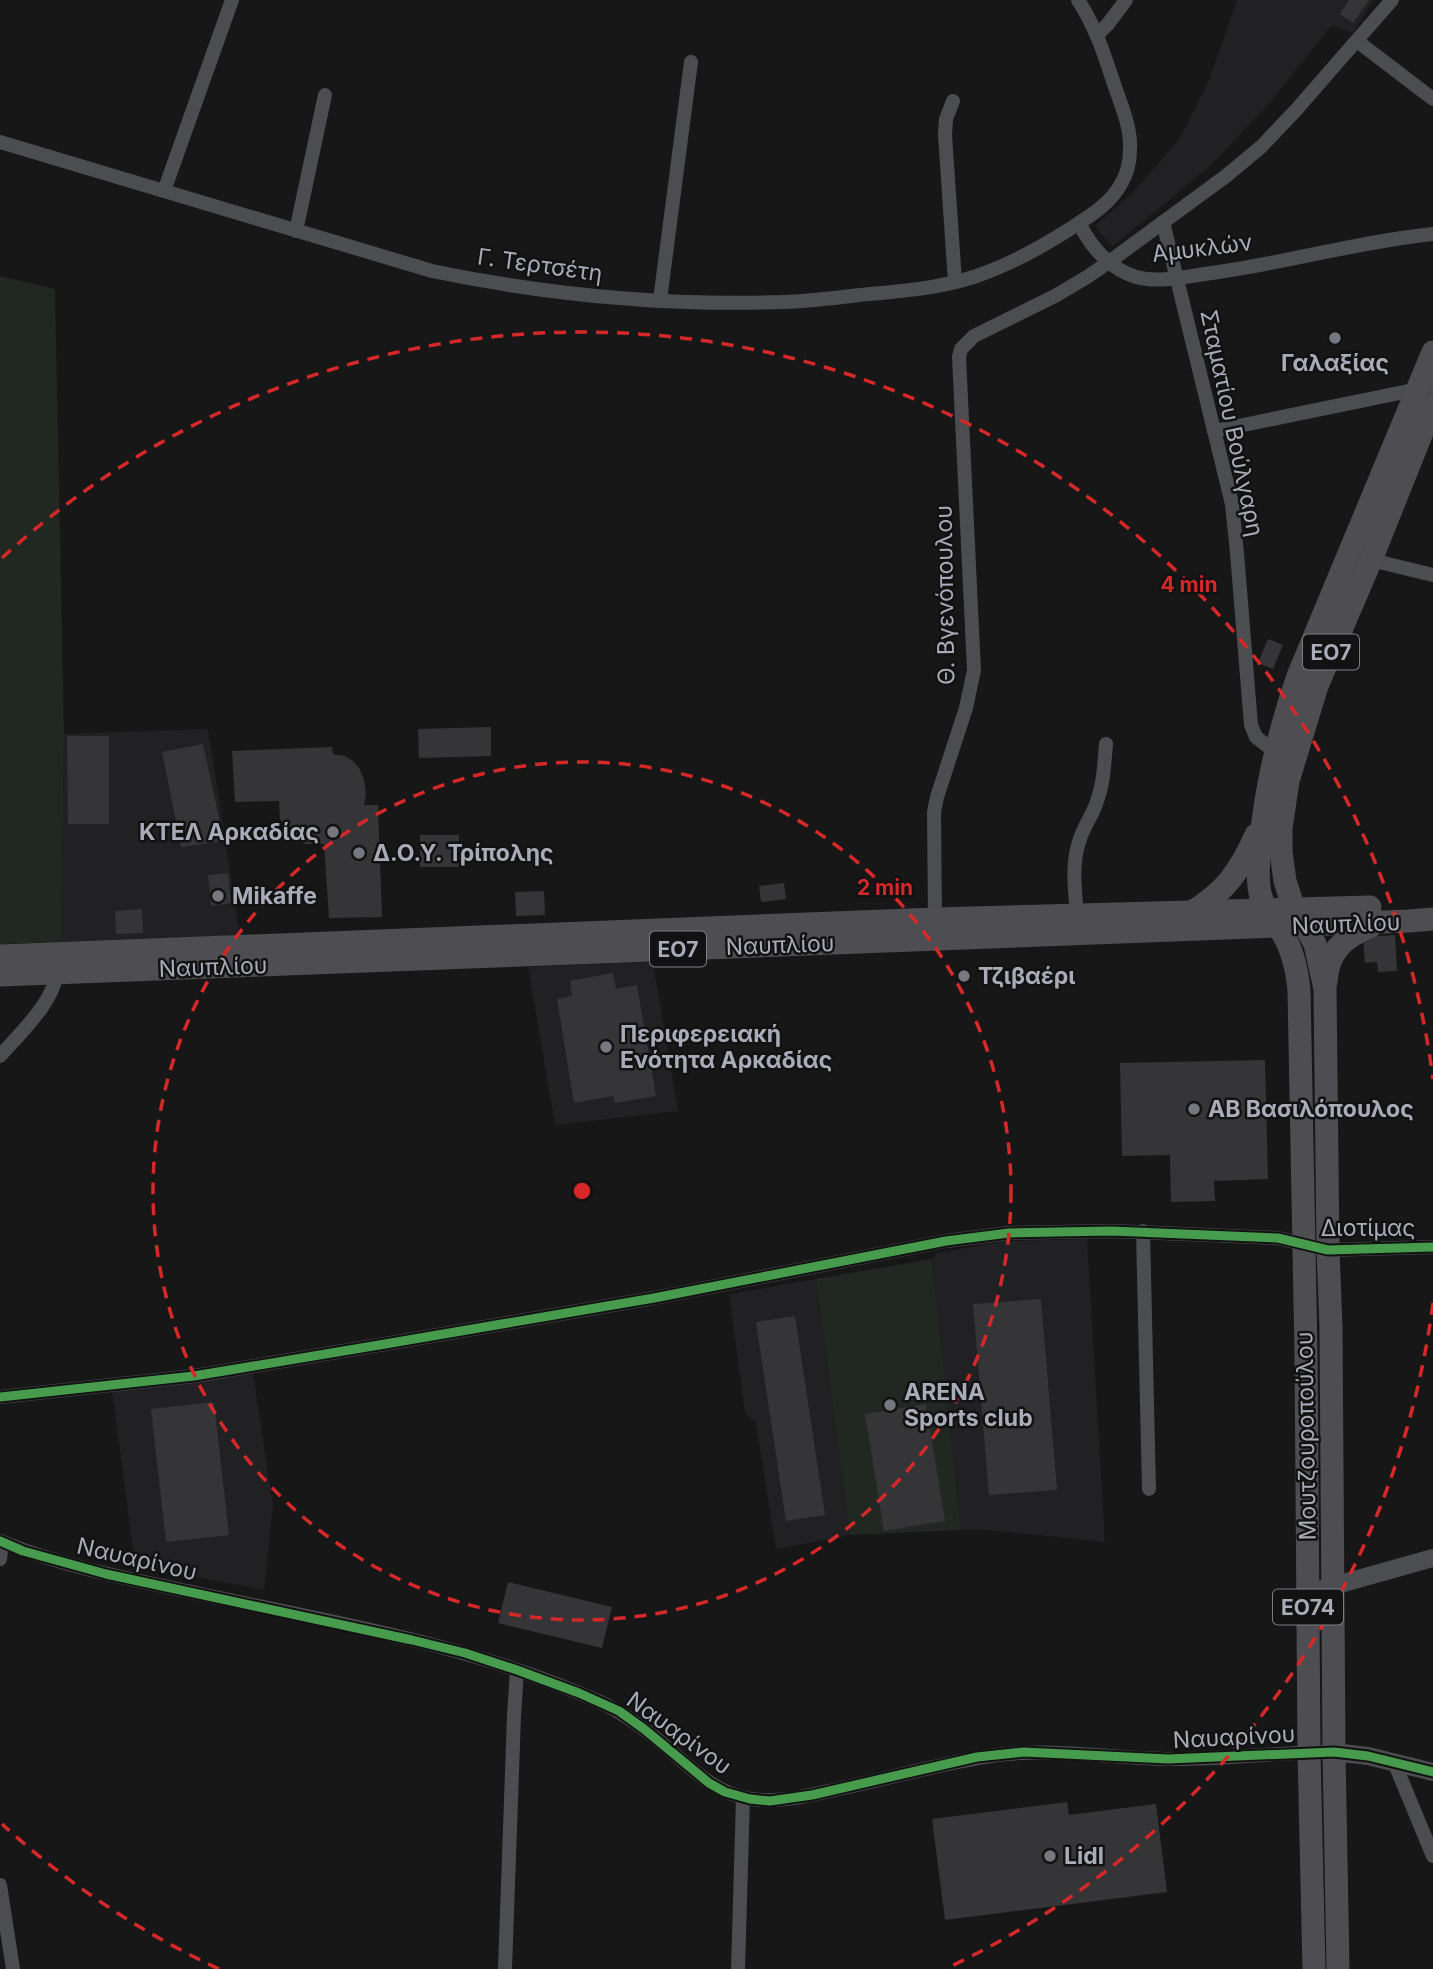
<svg xmlns="http://www.w3.org/2000/svg" width="1433" height="1969" viewBox="0 0 1433 1969" font-family="Inter,sans-serif">
<rect width="100%" height="100%" fill="#171718"/>
<!-- built -->
<g fill="#212123">
<path d="M1237,0h136l-20,33 -21,-8 -65,81 -57,60 -98,81 -17,-21 37,-33 47,-53 30,-60z"/>
<path d="M208,729l32,207 -179,6 3,-208z"/>
<path d="M653,962l25,149 -123,14 -27,-158z"/>
<path d="M1087,1239l18,303 -116,-12h-28l-29,-271 5,-6 67,-12z"/>
<path d="M816,1279l34,256 -74,14 -20,-126 -11,-10 -16,-119z"/>
<path d="M253,1372l20,134 -9,84 -129,-25 -23,-175z"/>
</g>
<!-- green -->
<g fill="#212822">
<path d="M0,276l55,13 9,445 -3,208 -61,2z"/>
<path d="M932,1259l29,271 -111,5 -34,-256z"/>
</g>
<!-- building -->
<g fill="#353537">
<path d="M1349,0h20l-16,23 -13,-9z"/>
<path d="M1268,639l15,6 -10,24 -15,-6z"/>
<path d="M491,727v29l-72,2 -1,-29z"/>
<path d="M67,736h42v88h-41z"/>
<path d="M203,744l21,97 -43,6 -19,-95z"/>
<path d="M332,747l1,7 12,2 8,5 6,7 5,12 2,14 -2,11h14l4,112 -53,1 -5,-74h-19l-14,-8 -11,-17 -1,-18 -44,1 -3,-51z"/>
<rect x="420" y="835" width="39" height="32"/>
<path d="M228,873l3,30 -20,3 -3,-31z"/>
<path d="M784,883l2,16 -25,3 -2,-16z"/>
<path d="M544,891l1,24 -29,1 -1,-24z"/>
<path d="M142,909l1,24 -27,1 -1,-23z"/>
<path d="M1395,935l2,36 -19,1 -1,-10 -12,1 -2,-26z"/>
<path d="M613,973l3,16 21,-4 19,111 -41,7 -2,-7 -39,7 -17,-104 15,-3 -2,-15z"/>
<path d="M1265,1060l3,119 -54,2 1,20 -44,1 -1,-47 -48,1 -2,-93z"/>
<path d="M1041,1299l16,191 -68,5 -16,-191z"/>
<path d="M795,1316l30,199 -39,6 -30,-199z"/>
<path d="M214,1402l15,133 -63,7 -15,-133z"/>
<path d="M926,1404l19,117 -61,10 -19,-117z"/>
<path d="M508,1582l104,25 -10,41 -104,-25z"/>
<path d="M1067,1802l2,13 87,-11 11,88 -222,28 -13,-101z"/>
</g>
<g fill="none" stroke-linecap="round" stroke-linejoin="round">
<!-- minor -->
<g stroke="#4c4d50" stroke-width="14">
<path d="M1097,35l11,-11 18,-24"/>
<path d="M1357,41l76,58"/>
<path d="M953,101l-7,18 -1,16 10,147"/>
<path d="M0,142l432,129c116,24 235,35 353,31 25,-1 50,-4 74,-7 44,-4 90,-7 131,-24 26,-10 51,-24 75,-39 20,-13 44,-26 56,-48 6,-10 9,-22 9,-35 1,-21 -8,-42 -15,-62 -10,-30 -19,-60 -37,-87"/>
<path d="M164,191l68,-191"/>
<path d="M1163,222l69,282 5,49 14,172 5,12 19,15"/>
<path d="M1079,223c12,24 29,45 57,54 22,6 47,0 69,-3 77,-10 151,-32 228,-40"/>
<path d="M296,231l29,-136"/>
<path d="M660,300l31,-238"/>
<path d="M1214,431l219,-45"/>
<path d="M1371,560l62,15"/>
<path d="M1077,915c-2,-25 -6,-52 3,-76 4,-13 12,-23 16,-35 8,-20 8,-39 10,-60"/>
<path d="M935,919l-1,-107 3,-15 29,-89 8,-38 -15,-313 2,-8 13,-13 81,-40 32,-19 22,-15 117,-86 36,-30 34,-36 96,-110"/>
<path d="M0,1056c20,-23 57,-56 57,-88"/>
<path d="M1143,1231l6,258"/>
<path d="M0,1397l194,-21 191,-32 269,-46 292,-57 63,-8 103,-2 166,7 50,12 105,-3"/>
<path d="M0,1541c63,26 130,38 196,52 135,29 278,52 404,109 24,11 44,26 64,43 26,22 51,49 87,54 28,4 56,-3 83,-9 55,-11 109,-28 164,-35 56,-7 112,3 168,4 56,1 112,-7 168,-7"/>
<path d="M0,1559l2,-17"/>
<path d="M1394,1762l39,94"/>
<path d="M0,1885l13,84"/>
<path d="M505,1969l9,-253 3,-46"/>
<path d="M738,1969l5,-171"/>
</g>
<!-- tertiary -->
<g stroke="#4c4d50" stroke-width="18">
<path d="M1308,1593l125,-35"/>
<path d="M1334,1752l34,4 65,16"/>
</g>
<!-- primary -->
<g stroke="#4e4e52" stroke-width="23">
<path d="M1192,912c33,-20 48,-41 64,-77"/>
<path d="M0,956l935,-37 435,-12"/>
<path d="M0,975l1409,-54 24,-2"/>
<path d="M1326,982c2,-31 17,-44 45,-56"/>
<path d="M1314,1969l-5,-217 -3,-399 -7,-363c-2,-20 -6,-39 -16,-56 -7,-13 -18,-23 -22,-37 -5,-19 -2,-40 0,-59 6,-58 18,-107 37,-162l135,-324"/>
<path d="M1338,1969l-4,-217 -3,-425 -3,-77 -3,-261 -10,-45 -24,-44 -6,-19 -4,-29v-24l7,-47 29,-95 54,-126 62,-155"/>
</g>
<defs>
<g id="cycleway">
<path d="M0,1397l194,-21 191,-32 269,-46 292,-57 63,-8 103,-2 166,7 50,12 105,-3"/>
<path d="M0,1541l23,10 83,23 306,66 53,13 52,17 62,23 40,18 25,18 65,54 16,9 25,7 20,2 42,-6 165,-38 47,-5 144,7 166,-7 34,4 65,16"/>
</g>
</defs>
<!-- cycleway casing -->
<use href="#cycleway" stroke="#121213" stroke-width="13"/>
<!-- cycleway -->
<use href="#cycleway" stroke="#469c4c" stroke-width="9"/>
</g>
<!-- distance rings -->
<g fill="none" stroke="#d62828" stroke-width="3.5" stroke-dasharray="12 9">
<circle cx="582" cy="1191" r="429"/>
<path d="M1433 1303A858 858 0 0 1 945 1969M219 1969A858 858 0 0 1 2 1824M2 558A858 858 0 0 1 1433 1079"/>
</g>
<!-- markers -->
<g fill="#767880" stroke="#121213" stroke-width="2.5">
<circle cx="1335" cy="338" r="7"/>
<circle cx="333" cy="832" r="7"/>
<circle cx="359" cy="853" r="7"/>
<circle cx="218" cy="896" r="7"/>
<circle cx="964" cy="976" r="7"/>
<circle cx="606" cy="1047" r="7"/>
<circle cx="1194" cy="1109" r="7"/>
<circle cx="890" cy="1405" r="7"/>
<circle cx="1050" cy="1856" r="7"/>
</g>
<g text-anchor="middle" dominant-baseline="central" stroke-width="5" stroke-linejoin="round" paint-order="stroke">
<!-- shield labels -->
<g fill="#121213" stroke="#7c7e86" stroke-width="2">
<rect x="1303" y="634.5" width="56" height="35" rx="5"/>
<rect x="650" y="931.5" width="56" height="35" rx="5"/>
<rect x="1273" y="1589.5" width="70" height="35" rx="5"/>
</g>
<g font-size="21" font-weight="bold" fill="#a9acb8">
<text x="1331" y="652">ΕΟ7</text>
<text x="678" y="949">ΕΟ7</text>
<text x="1308" y="1607">ΕΟ74</text>
</g>
<!-- street labels -->
<g font-size="23" fill="#a9acb8" stroke="#121213">
<text transform="translate(1202 248) rotate(-7)">Αμυκλών</text>
<text transform="translate(540 265) rotate(8)">Γ. Τερτσέτη</text>
<text transform="translate(1232 423) rotate(78)">Σταματίου Βούλγαρη</text>
<text transform="translate(945 595) rotate(-91)">Θ. Βγενόπουλου</text>
<text transform="translate(1346 924) rotate(-2)">Ναυπλίου</text>
<text transform="translate(780 945) rotate(-2)">Ναυπλίου</text>
<text transform="translate(213 967) rotate(-2)">Ναυπλίου</text>
<text x="1368" y="1228">Διοτίμας</text>
<text transform="translate(1306 1436) rotate(-91)">Μουτζουροπούλου</text>
<text transform="translate(137 1559) rotate(13)">Ναυαρίνου</text>
<text transform="translate(679 1733) rotate(36)">Ναυαρίνου</text>
<text transform="translate(1234 1737) rotate(-3)">Ναυαρίνου</text>
</g>
<!-- poi labels -->
<g font-size="23" font-weight="bold" fill="#a9acb8" stroke="#121213" text-anchor="start">
<text x="1335" y="363" text-anchor="middle">Γαλαξίας</text>
<text x="319" y="832" text-anchor="end">ΚΤΕΛ Αρκαδίας</text>
<text x="373" y="853">Δ.Ο.Υ. Τρίπολης</text>
<text x="232" y="896">Mikaffe</text>
<text x="978" y="976">Τζιβαέρι</text>
<text x="620" y="1034">Περιφερειακή<tspan x="620" dy="26">Ενότητα Αρκαδίας</tspan></text>
<text x="1208" y="1109">ΑΒ Βασιλόπουλος</text>
<text x="904" y="1392">ARENA<tspan x="904" dy="26">Sports club</tspan></text>
<text x="1064" y="1856">Lidl</text>
</g>
</g>
<circle cx="582" cy="1191" r="10" fill="#d62828" stroke="#121213" stroke-width="3.5"/>
<g font-size="21" text-anchor="middle" font-weight="bold" fill="#d62828" stroke="#121213" stroke-width="5" stroke-linejoin="round" paint-order="stroke">
<text x="1189" y="592">4 min</text>
<text x="885" y="895">2 min</text>
</g>
</svg>
